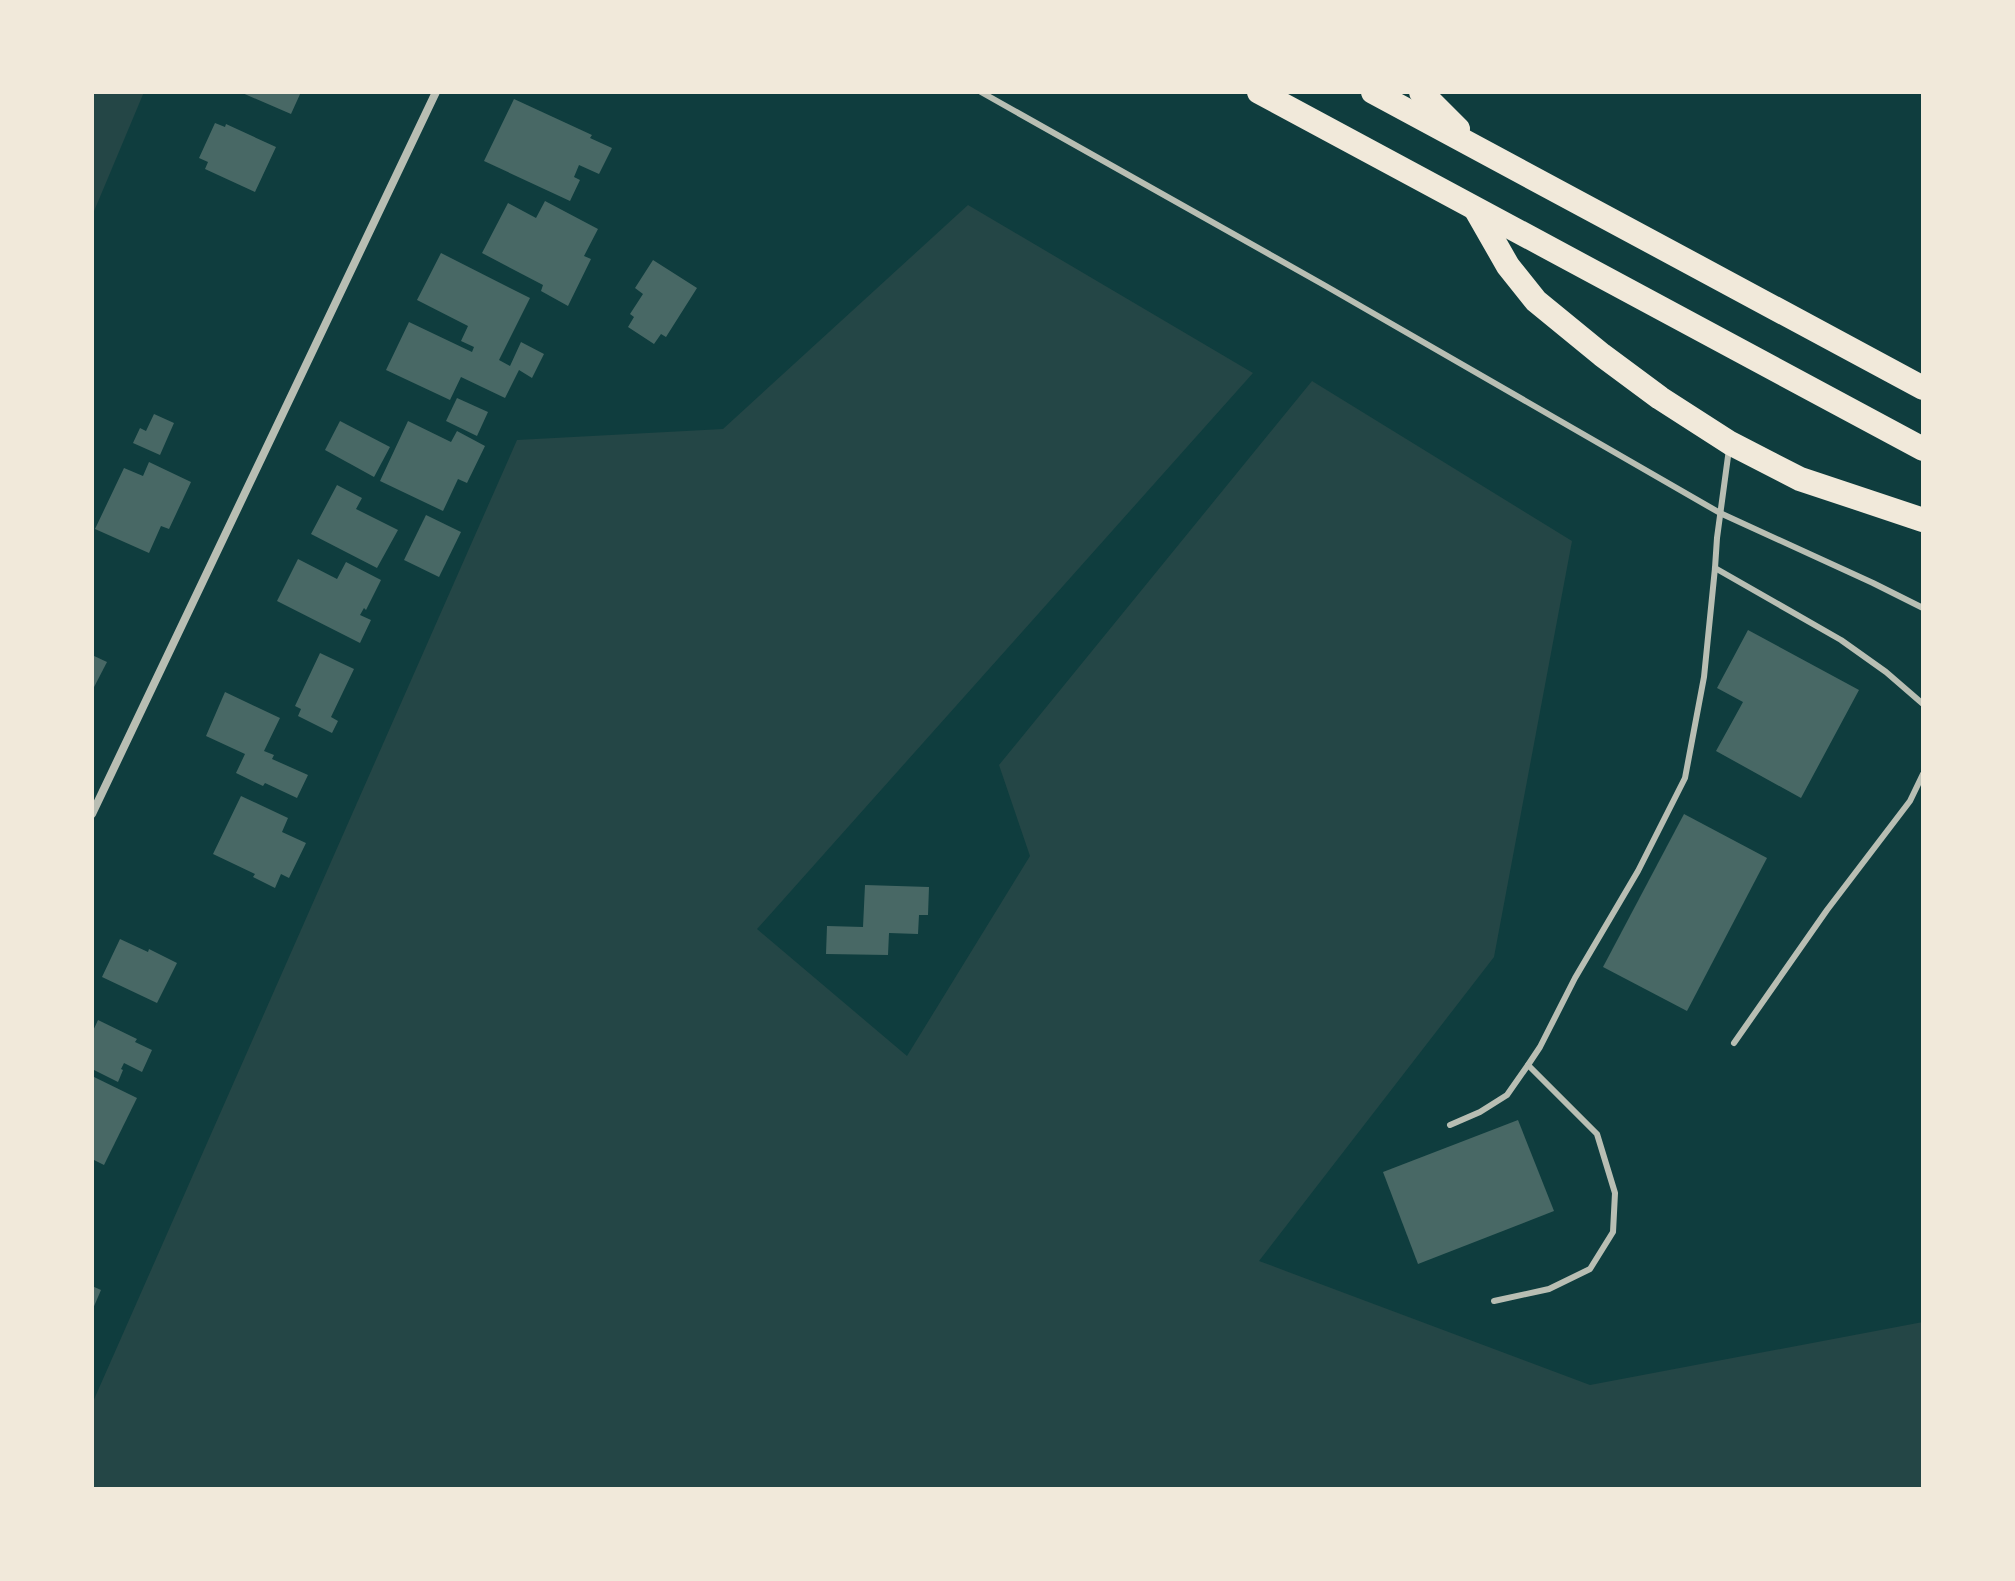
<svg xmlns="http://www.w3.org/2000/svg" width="2015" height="1581" viewBox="0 0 2015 1581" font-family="Arial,sans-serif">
<rect width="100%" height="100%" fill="#0f3d3e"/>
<!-- green -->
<g fill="#244646">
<path d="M92,92h52l-52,124z"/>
<path d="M968,205l285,168 -496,556 150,127 123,-200 -31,-91 313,-384 260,160 -78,416 -235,304 331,124 333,-63v167h-1831v-85l425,-964 206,-11z"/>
</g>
<!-- building -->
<g fill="#486865">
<path d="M240,92h61l-10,22z"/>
<path d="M514,99l78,36 -2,3 22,10 -13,26 -20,-9 -5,12 6,3 -10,21 -86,-40z"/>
<path d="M215,123l10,4 1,-3 50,23 -21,45 -50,-23 3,-7 -9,-4z"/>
<path d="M545,201l53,28 -14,27 7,3 -23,47 -27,-15 2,-6 -61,-32 26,-50 28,15z"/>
<path d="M441,253l89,45 -31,62 11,6 11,-24 23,12 -12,24 -13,-8 -14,28 -44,-21 -11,23 -64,-30 23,-48 63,30 2,-5 -13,-6 7,-15 -51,-26z"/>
<path d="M653,260l44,28 -31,49 -5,-3 -7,10 -26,-17 6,-10 -4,-3 13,-20 -8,-6z"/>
<path d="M457,398l31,14 -11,24 -31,-15z"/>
<path d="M154,414l20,9 -14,32 -27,-12 7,-15 6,3z"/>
<path d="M340,421l50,26 -16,30 -49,-27z"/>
<path d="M408,421l43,21 6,-11 28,15 -18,37 -9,-4 -15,32 -63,-30z"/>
<path d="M149,462l42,20 -22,47 -8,-3 -12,27 -54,-24 29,-61 19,8z"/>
<path d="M337,485l25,13 -6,11 42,21 -21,38 -66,-34z"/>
<path d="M426,515l35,17 -22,45 -35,-17z"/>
<path d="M298,559l39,20 9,-17 35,18 -15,30 -2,-2 -4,7 11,5 -11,23 -83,-42z"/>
<path d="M1748,630l111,60 -58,108 -85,-47 27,-49 -26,-14z"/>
<path d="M320,653l34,16 -23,48 7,4 -6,12 -34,-17 3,-7 -6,-3z"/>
<path d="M92,655l15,7 -15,29z"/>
<path d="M225,692l55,26 -16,33 10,4 -2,4 36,16 -11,23 -32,-15 -2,3 -27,-13 9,-19 -39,-18z"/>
<path d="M241,796l47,22 -6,14 24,11 -17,35 -8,-4 -6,14 -22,-11 2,-3 -42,-20z"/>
<path d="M1684,814l83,44 -80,153 -84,-44z"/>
<path d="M865,885l64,2 -1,28h-9l-1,19 -29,-1 -1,22 -62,-1 1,-28 36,1z"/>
<path d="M120,939l28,13 1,-3 28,14 -20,40 -55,-26z"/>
<path d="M98,1020l39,19 -2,3 17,8 -10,22 -18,-9 -3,6 2,1 -5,12 -26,-13v-36z"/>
<path d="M92,1076l45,22 -33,67 -12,-6z"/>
<path d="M1518,1120l36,91 -136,53 -35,-92z"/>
<path d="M92,1286l9,4 -9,21z"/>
</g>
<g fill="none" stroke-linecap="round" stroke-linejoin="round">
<!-- service -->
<g stroke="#b8beb3" stroke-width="6">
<path d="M981,92l343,193 396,228 153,70 50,25"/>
<path d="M1715,568l126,72 45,32 37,32"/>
<path d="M1734,1043l93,-133 83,-109 13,-27"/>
<path d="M1450,1125l30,-13 27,-17 21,-30 12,-18 35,-69 63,-107 47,-93 19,-101 11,-109 2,-30 12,-89"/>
<path d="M1494,1301l55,-12 41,-20 23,-37 2,-39 -18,-59 -69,-69"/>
</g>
<!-- minor -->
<path stroke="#b8beb3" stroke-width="8" d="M92,814l344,-722"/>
<!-- motorway -->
<g stroke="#f1e9da" stroke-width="24">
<path d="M1259,92l664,357"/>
<path d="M1373,92l550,296"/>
<path d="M1421,92l37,37"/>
<path d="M1476,210l32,56 28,35 66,54 58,43 70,45 70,36 123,41"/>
</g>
</g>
<!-- border -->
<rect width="2015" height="1581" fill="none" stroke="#f1e9da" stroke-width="188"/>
</svg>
